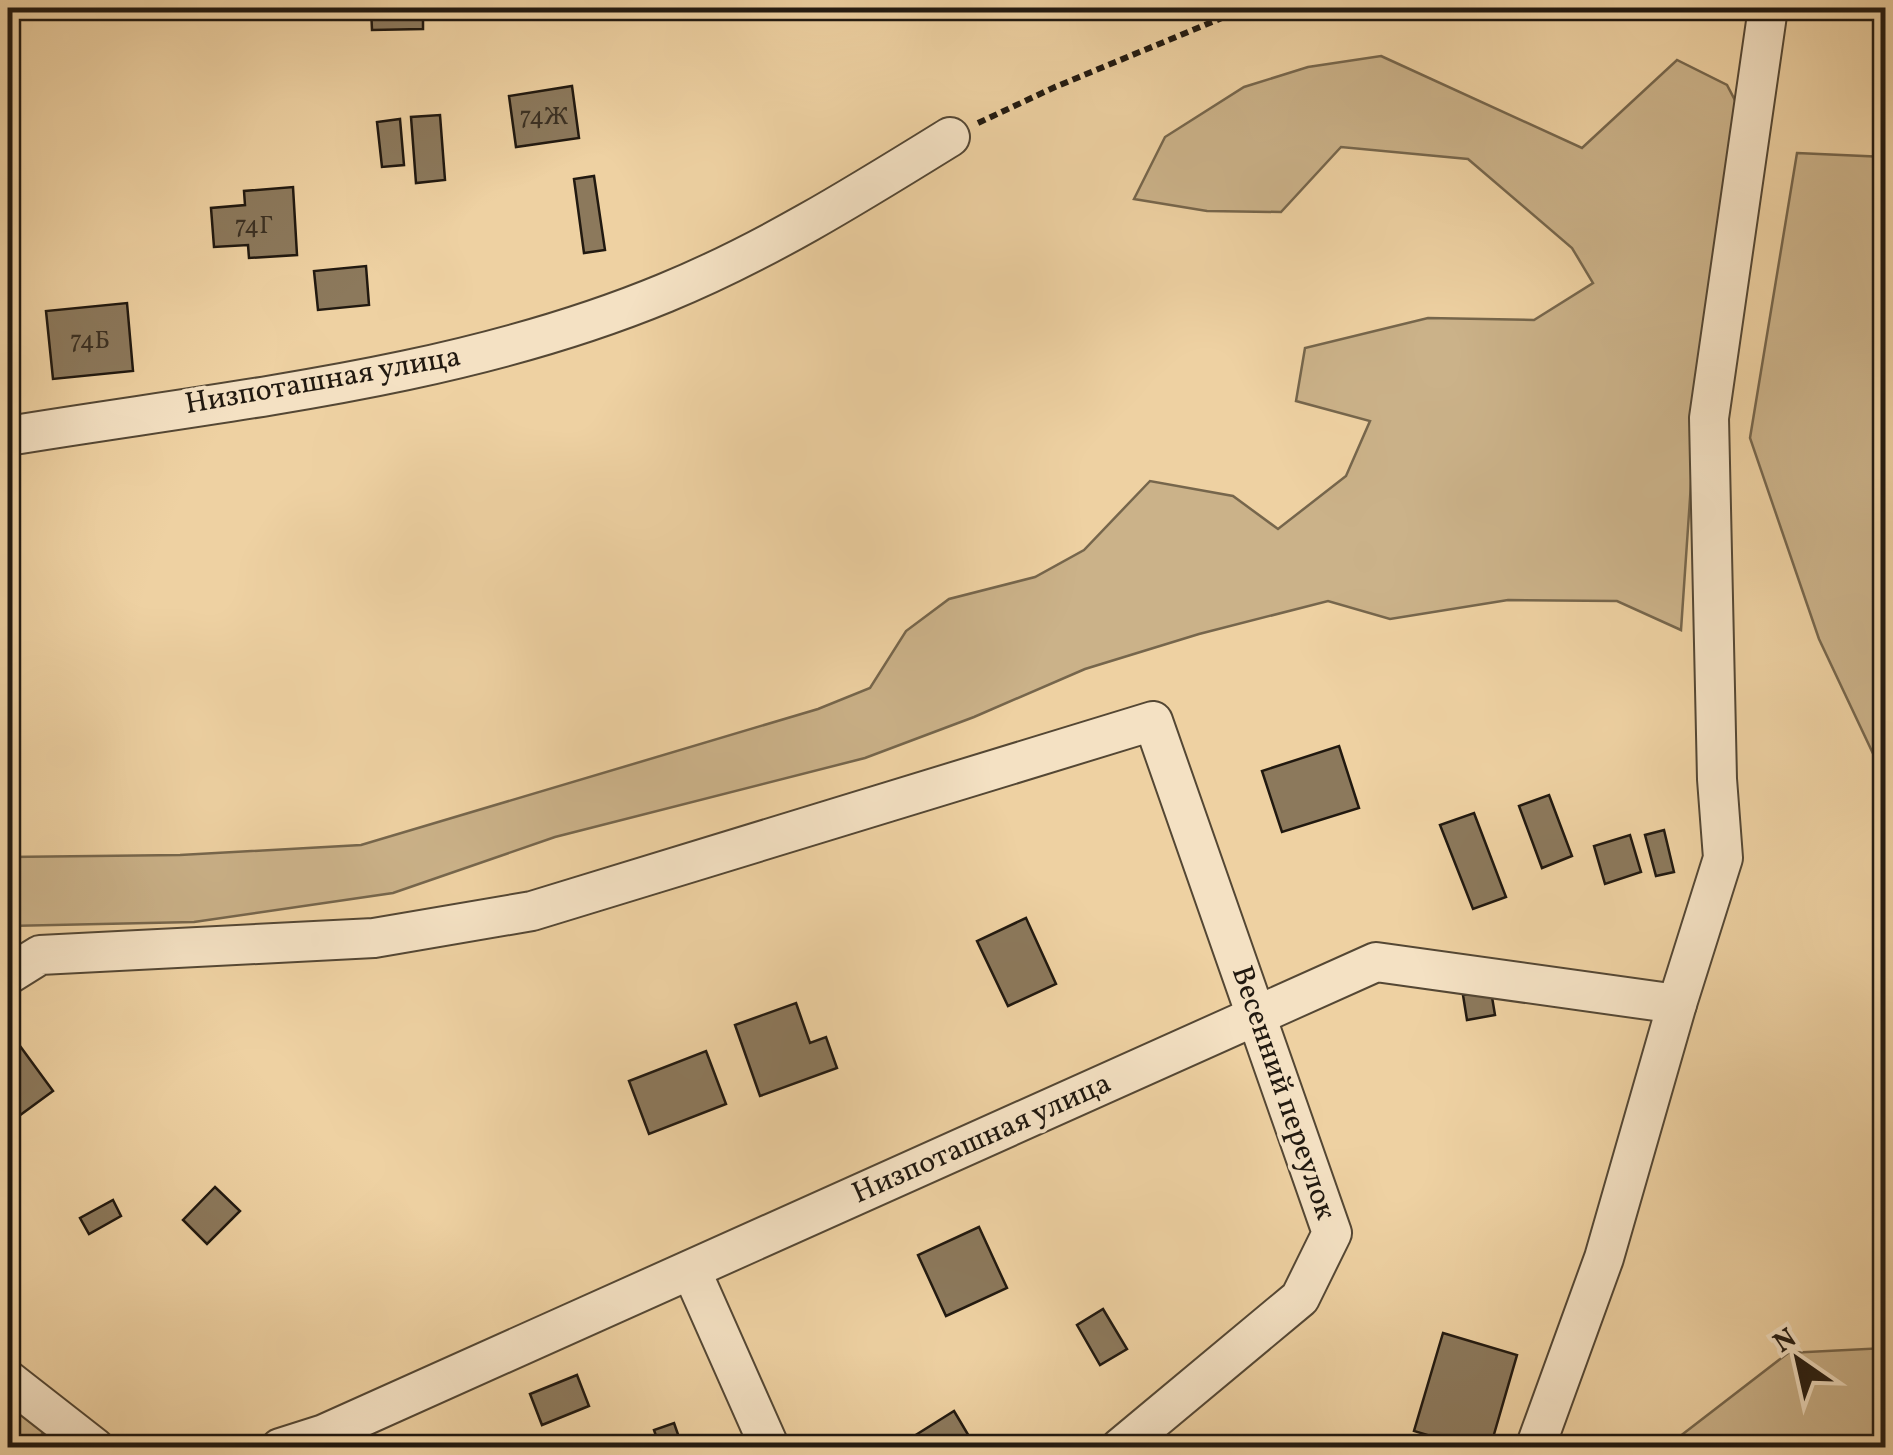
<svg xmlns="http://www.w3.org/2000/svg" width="1893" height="1455" viewBox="0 0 1893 1455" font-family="Vollkorn,serif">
<rect width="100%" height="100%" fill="#eed1a2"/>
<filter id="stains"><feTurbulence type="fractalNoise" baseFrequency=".002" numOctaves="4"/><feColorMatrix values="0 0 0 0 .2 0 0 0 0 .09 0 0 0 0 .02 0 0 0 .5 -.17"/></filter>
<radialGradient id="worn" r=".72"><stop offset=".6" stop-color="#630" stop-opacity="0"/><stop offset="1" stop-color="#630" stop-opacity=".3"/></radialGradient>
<!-- green -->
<g fill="#cbb289" stroke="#76664c" stroke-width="2.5">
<path d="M1381,56l201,92 95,-88 50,25 12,23 -45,332 -13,190 -64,-29 -109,-1 -118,19 -62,-18 -129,33 -114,35 -111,48 -109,41 -310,79 -162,56 -199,29 -186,4v-69l172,-2 181,-10 457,-136 52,-21 36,-57 43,-32 86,-22 49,-27 66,-69 83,15 45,33 68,-53 24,-55 -74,-20 9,-53 123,-30 106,2 59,-37 -21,-35 -104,-89 -127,-12 -60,65 -74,-1 -73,-12 31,-62 79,-50 64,-20z"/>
<path d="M1797,153l88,4v622l-66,-140 -69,-201z"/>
<path d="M1885,1348v99h-219l122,-94z"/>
<path d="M8,1380l47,37 -23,30h-24z"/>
</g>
<!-- building -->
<g fill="#8c795c" stroke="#211910" stroke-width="2.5">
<path d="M371,8h52v21l-51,1z"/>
<path d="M572,86l7,52 -63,9 -7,-51z"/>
<path d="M440,115l5,65 -29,3 -5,-66z"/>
<path d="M400,119l4,46 -22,2 -5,-45z"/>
<path d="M594,176l11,74 -21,3 -10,-74z"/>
<path d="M293,187l4,68 -48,3 -1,-13 -34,2 -3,-39 34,-3 -1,-14z"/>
<path d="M366,266l3,39 -51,5 -4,-39z"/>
<path d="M127,303l6,68 -80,8 -7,-68z"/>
<path d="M1339,746l20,62 -77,24 -20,-61z"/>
<path d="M1549,795l23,61 -30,12 -23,-62z"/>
<path d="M1474,813l32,84 -33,12 -33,-84z"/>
<path d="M1664,830l10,42 -18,4 -11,-41z"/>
<path d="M1630,835l11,37 -36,12 -11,-38z"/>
<path d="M1026,918l30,66 -48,22 -31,-65z"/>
<path d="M1491,991l4,24 -28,5 -4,-25z"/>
<path d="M796,1003l14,40 16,-6 11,31 -77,28 -25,-71z"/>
<path d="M20,1046l33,45 -45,33v-68z"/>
<path d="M706,1051l20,53 -77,30 -20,-53z"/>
<path d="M215,1187l25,24 -33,33 -24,-24z"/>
<path d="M113,1200l8,16 -32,18 -9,-16z"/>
<path d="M979,1227l28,61 -61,28 -28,-61z"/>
<path d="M1103,1309l24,40 -27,16 -23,-40z"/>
<path d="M1443,1333l74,22 -27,93h-20l-56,-17z"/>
<path d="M577,1375l12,31 -47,19 -12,-31z"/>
<path d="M954,1411l22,37h-81z"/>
<path d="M674,1423l7,20 -21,5 -6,-18z"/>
</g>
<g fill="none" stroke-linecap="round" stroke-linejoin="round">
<defs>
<g id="street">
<path d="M8,436c219,-36 449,-57 657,-143 100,-41 193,-99 285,-156"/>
<path d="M8,975l32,-20 334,-17 158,-27 621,-190 179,512 -32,65 -180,150"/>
<path d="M691,1270l79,178"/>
<path d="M8,1380l87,68"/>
<path d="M280,1448l44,-14 1052,-472 301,42"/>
<path d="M1535,1448l69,-190 73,-254 46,-146 -6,-79 -8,-361 59,-410"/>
</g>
</defs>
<!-- street casing -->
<use href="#street" stroke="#544734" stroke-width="42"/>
<!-- path -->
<g stroke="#211910" stroke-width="6" stroke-dasharray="8 5" stroke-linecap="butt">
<path d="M1600,8l72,6 61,-6"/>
<path d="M978,123l77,-36 191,-79"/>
</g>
<!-- street -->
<use href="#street" stroke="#f4e1c3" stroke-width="38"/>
</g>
<g text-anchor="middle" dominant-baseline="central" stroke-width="8" stroke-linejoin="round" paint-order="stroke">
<!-- number labels -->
<g font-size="25" fill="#3c3123">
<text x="544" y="117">74Ж</text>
<text x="254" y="226">74Г</text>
<text x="90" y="341">74Б</text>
</g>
<!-- street labels -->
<g font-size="30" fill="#211910" stroke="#f4e1c3">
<text transform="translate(323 381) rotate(-10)">Низпоташная улица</text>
<text transform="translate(1283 1093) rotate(71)">Весенний переулок</text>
<text transform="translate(982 1139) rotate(-24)">Низпоташная улица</text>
</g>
</g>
<!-- margin -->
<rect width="1893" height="1455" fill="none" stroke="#eed1a2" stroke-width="40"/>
<rect x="10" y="10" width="1873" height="1435" fill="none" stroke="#211910" stroke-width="5"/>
<rect x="20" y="20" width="1853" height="1415" fill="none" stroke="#211910" stroke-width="2.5"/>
<!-- north arrow -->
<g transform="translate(1798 1360) rotate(326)" stroke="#f4e1c3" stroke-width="8" paint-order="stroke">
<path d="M0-8L18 38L0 25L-18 38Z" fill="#211910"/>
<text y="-15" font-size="28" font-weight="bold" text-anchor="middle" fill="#211910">N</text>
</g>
<rect width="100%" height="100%" filter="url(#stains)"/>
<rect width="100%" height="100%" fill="url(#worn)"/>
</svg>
